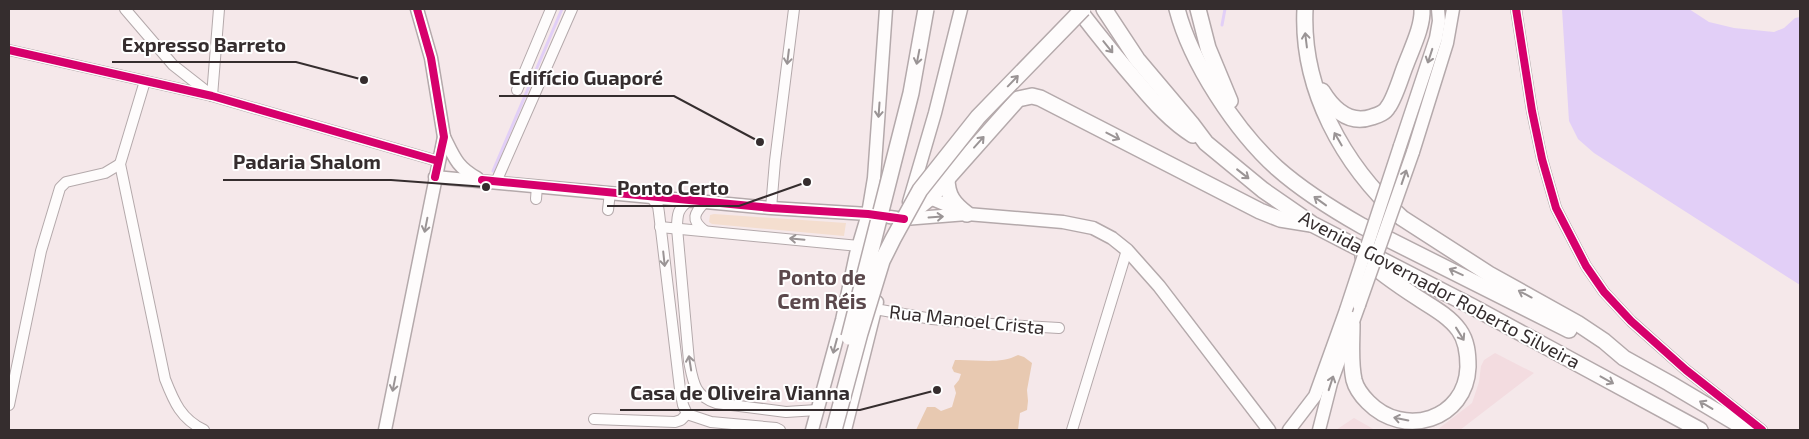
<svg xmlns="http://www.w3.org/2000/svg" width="1809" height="439" viewBox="0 0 1809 439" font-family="'Exo 2',sans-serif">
<rect width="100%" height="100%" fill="#f5e8ea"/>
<!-- built -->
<g fill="#f3dce0">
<path d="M1495,353l39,20 -74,57h-23l35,-27 7,-21 2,-16 3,-6z"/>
<path d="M1354,418l21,12h-39z"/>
</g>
<!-- green -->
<path fill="#f4decf" d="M714,214l132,9 -2,13 -132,-12 -3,-2 1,-7z"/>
<!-- forest -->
<path fill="#e8c9b1" d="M1018,355l6,2 8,6 -5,27 1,11 -1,9 -7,3 -2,17h-102l11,-23h8l6,4 11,-4 4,-14 -2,-7 5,-6 2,-6 -7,-2 -2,-4 3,-8c21,-1 44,5 63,-5z"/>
<!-- water -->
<path fill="#e2cff7" d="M1562,9h127l20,13 25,6 40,4 10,-4 11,-10 5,-1v268l-206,-132 -16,-14 -9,-18z"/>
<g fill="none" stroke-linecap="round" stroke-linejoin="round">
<!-- stream -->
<g stroke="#e2cff7" stroke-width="3">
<path d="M1222,25l3,-16"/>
<path d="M493,171l69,-162"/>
</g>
<defs>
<g id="minor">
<path d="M125,9l48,56 37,29"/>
<path d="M1516,9l16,102 10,48 14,49 30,58 18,26 27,29 55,49 76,60"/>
<path d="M9,50l203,46 226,65"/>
<path d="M145,81l-25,83 45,215c9,23 16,40 39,51"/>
<path d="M517,90l34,-81"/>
<path d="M212,96l7,-87"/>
<path d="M496,182l76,-173"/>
<path d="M650,196l8,10 1,7 21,176 3,16 4,9 24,8 65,6 4,2"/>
<path d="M536,199l1,-13"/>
<path d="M690,200c-12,8 -13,14 -13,28l12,133c4,20 5,35 27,42l70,9 31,-2"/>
<path d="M771,208l4,-47 19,-152"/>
<path d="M608,210l2,-18"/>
<path d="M660,227l199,19"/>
<path d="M705,231c-15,-11 -11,-18 1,-30"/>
<path d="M875,309l57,10 42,4 85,5"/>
<path d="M9,405l32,-154 19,-63 6,-6 39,-9 15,-9"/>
<path d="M594,419l81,3 6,-2 6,-6"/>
<path d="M1072,430l55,-180"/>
</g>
<g id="major">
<path d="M444,137c10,20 13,30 33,41"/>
<path d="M1400,146l36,-108 3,-17 -1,-12"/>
<path d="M1413,152l34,-109 6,-34"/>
<path d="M435,177l336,31 97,6 36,5 63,-5 96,8 30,6 19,10 15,12 32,36 110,144"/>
<path d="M923,193l7,5 33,14"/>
<path d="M909,202l26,-89 26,-104"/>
<path d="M385,430l59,-293 -13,-79 -14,-49"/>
<path d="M812,430l30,-110 14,-66 12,-40 6,-36 12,-169"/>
<path d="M845,430l32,-128"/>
<path d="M1289,430l26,-34 31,-86"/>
<path d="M1319,430l12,-47 28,-78"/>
</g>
<g id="highway">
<path d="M1078,9c20,26 40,51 61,75 16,19 33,38 54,51"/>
<path d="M1104,9l33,50 54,64 15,20 57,47 49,34 161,83 227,123"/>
<path d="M1177,9c14,54 59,122 100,159 26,23 55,41 85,58l207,104"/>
<path d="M1198,9l10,39 22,53"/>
<path d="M1305,9c-4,80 38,156 97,209l87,56 88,49 27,18 20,17 45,25 79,47"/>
<path d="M1322,91c11,18 27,34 50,26 6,-2 13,-4 16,-10 7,-9 13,-31 18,-43 6,-16 17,-38 16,-55"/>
<path d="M947,178c0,18 7,26 20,36"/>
<path d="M905,218l25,-20 88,-99 14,-3 8,2 220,113 20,8 31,5"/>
<path d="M1352,324c0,19 -2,38 2,56 2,8 9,17 14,22 36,37 98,18 100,-35 0,-13 -1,-26 -9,-37 -10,-14 -27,-23 -41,-32 -20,-13 -38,-25 -55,-41"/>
</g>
</defs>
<!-- minor casing -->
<use href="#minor" stroke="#b4a9ab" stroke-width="12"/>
<!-- major casing -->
<use href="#major" stroke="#b4a9ab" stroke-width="15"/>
<!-- highway casing -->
<use href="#highway" stroke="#b4a9ab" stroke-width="18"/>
<!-- minor -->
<use href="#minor" stroke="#fefcfc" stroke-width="10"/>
<!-- major -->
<use href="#major" stroke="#fefcfc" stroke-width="12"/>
<!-- highway -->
<use href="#highway" stroke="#fefcfc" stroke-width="15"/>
<defs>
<g id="major-bridge">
<path d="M1359,305l54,-153"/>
<path d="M1346,310l54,-164"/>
</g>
<g id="highway-bridge">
<path d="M849,337l62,-244 15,-84"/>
<path d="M834,430l26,-97 22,-72 11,-22 27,-49 58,-73 105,-108"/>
</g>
</defs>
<!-- major-bridge casing -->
<use href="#major-bridge" stroke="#b4a9ab" stroke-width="15" stroke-linecap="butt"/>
<!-- highway-bridge casing -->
<use href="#highway-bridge" stroke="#b4a9ab" stroke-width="18" stroke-linecap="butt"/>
<!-- major-bridge -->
<use href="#major-bridge" stroke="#fefcfc" stroke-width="12"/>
<!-- highway-bridge -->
<use href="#highway-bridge" stroke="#fefcfc" stroke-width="15"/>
<defs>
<g id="cycleway">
<path d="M417,9l14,49 13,79 -9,40"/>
<path d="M1516,9l16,102 10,48 14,49 30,58 18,26 27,29 55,49 76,60"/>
<path d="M9,50l203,46 226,65"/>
<path d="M482,180l289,28 97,6 36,5"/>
</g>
</defs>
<!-- cycleway casing -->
<use href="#cycleway" stroke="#fff" stroke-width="11"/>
<!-- cycleway -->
<use href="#cycleway" stroke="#d6006c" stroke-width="8"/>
</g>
<!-- one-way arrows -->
<defs><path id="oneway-shaft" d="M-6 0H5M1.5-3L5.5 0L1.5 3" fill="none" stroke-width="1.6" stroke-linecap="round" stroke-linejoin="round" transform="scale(1.25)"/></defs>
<g stroke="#9a9495">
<use href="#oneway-shaft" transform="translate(1306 40) rotate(-97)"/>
<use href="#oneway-shaft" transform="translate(1108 47) rotate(51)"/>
<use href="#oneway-shaft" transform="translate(1430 56) rotate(108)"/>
<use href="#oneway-shaft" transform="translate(788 57) rotate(97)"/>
<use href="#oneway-shaft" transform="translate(918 57) rotate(101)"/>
<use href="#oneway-shaft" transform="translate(1013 81) rotate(-46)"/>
<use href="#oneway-shaft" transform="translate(879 110) rotate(94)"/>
<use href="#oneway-shaft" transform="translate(1113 136) rotate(27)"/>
<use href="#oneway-shaft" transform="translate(1338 139) rotate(-120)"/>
<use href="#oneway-shaft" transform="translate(979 142) rotate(-48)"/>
<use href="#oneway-shaft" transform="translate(1243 174) rotate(38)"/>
<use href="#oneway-shaft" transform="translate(1404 177) rotate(-71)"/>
<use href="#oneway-shaft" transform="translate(1320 201) rotate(-144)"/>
<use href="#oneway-shaft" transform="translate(936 217) rotate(-4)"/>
<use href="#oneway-shaft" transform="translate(426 225) rotate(101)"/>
<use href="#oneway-shaft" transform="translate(797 239) rotate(-175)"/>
<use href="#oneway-shaft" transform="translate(664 259) rotate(84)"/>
<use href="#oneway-shaft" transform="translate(1456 272) rotate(-155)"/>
<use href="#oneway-shaft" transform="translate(1525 294) rotate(-152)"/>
<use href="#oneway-shaft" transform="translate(1460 334) rotate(58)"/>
<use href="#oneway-shaft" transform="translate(835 346) rotate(105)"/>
<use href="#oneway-shaft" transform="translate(690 363) rotate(-99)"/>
<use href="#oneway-shaft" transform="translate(1607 380) rotate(29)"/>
<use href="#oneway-shaft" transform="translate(1331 383) rotate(-72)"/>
<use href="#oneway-shaft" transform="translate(394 384) rotate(101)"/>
<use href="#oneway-shaft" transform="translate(1706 405) rotate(-149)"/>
<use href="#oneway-shaft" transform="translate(1401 419) rotate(-169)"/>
</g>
<g text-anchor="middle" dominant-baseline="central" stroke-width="4" stroke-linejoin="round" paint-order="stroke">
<!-- street labels -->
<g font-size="19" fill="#352d2e" stroke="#fff">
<text transform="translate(1440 289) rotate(28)">Avenida Governador Roberto Silveira</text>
<text transform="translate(967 319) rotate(6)">Rua Manoel Crista</text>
</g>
<!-- quarter labels -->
<g font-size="21" font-weight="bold" fill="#5b484c" stroke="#fff">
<text x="822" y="276">Ponto de<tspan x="822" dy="24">Cem Réis</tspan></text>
</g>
</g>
<!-- callouts -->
<path fill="none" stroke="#352d2e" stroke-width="2" d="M364 80L296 62H112M760 142L674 96H499M486 187L391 180H223M807 182L739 206H607M937 390L860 410H620"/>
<g fill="#352d2e" stroke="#fff" stroke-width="2">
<circle cx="364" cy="80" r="5"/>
<circle cx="760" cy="142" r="5"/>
<circle cx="486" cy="187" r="5"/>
<circle cx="807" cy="182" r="5"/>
<circle cx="937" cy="390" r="5"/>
</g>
<g font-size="20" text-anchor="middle" font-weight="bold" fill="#352d2e" stroke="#fff" stroke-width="4" stroke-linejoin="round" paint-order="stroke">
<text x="204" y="52">Expresso Barreto</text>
<text x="586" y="85">Edifício Guaporé</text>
<text x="307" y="169">Padaria Shalom</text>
<text x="673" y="195">Ponto Certo</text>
<text x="740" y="400">Casa de Oliveira Vianna</text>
</g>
<!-- border -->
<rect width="1809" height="439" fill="none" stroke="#352d2e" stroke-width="20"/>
</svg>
